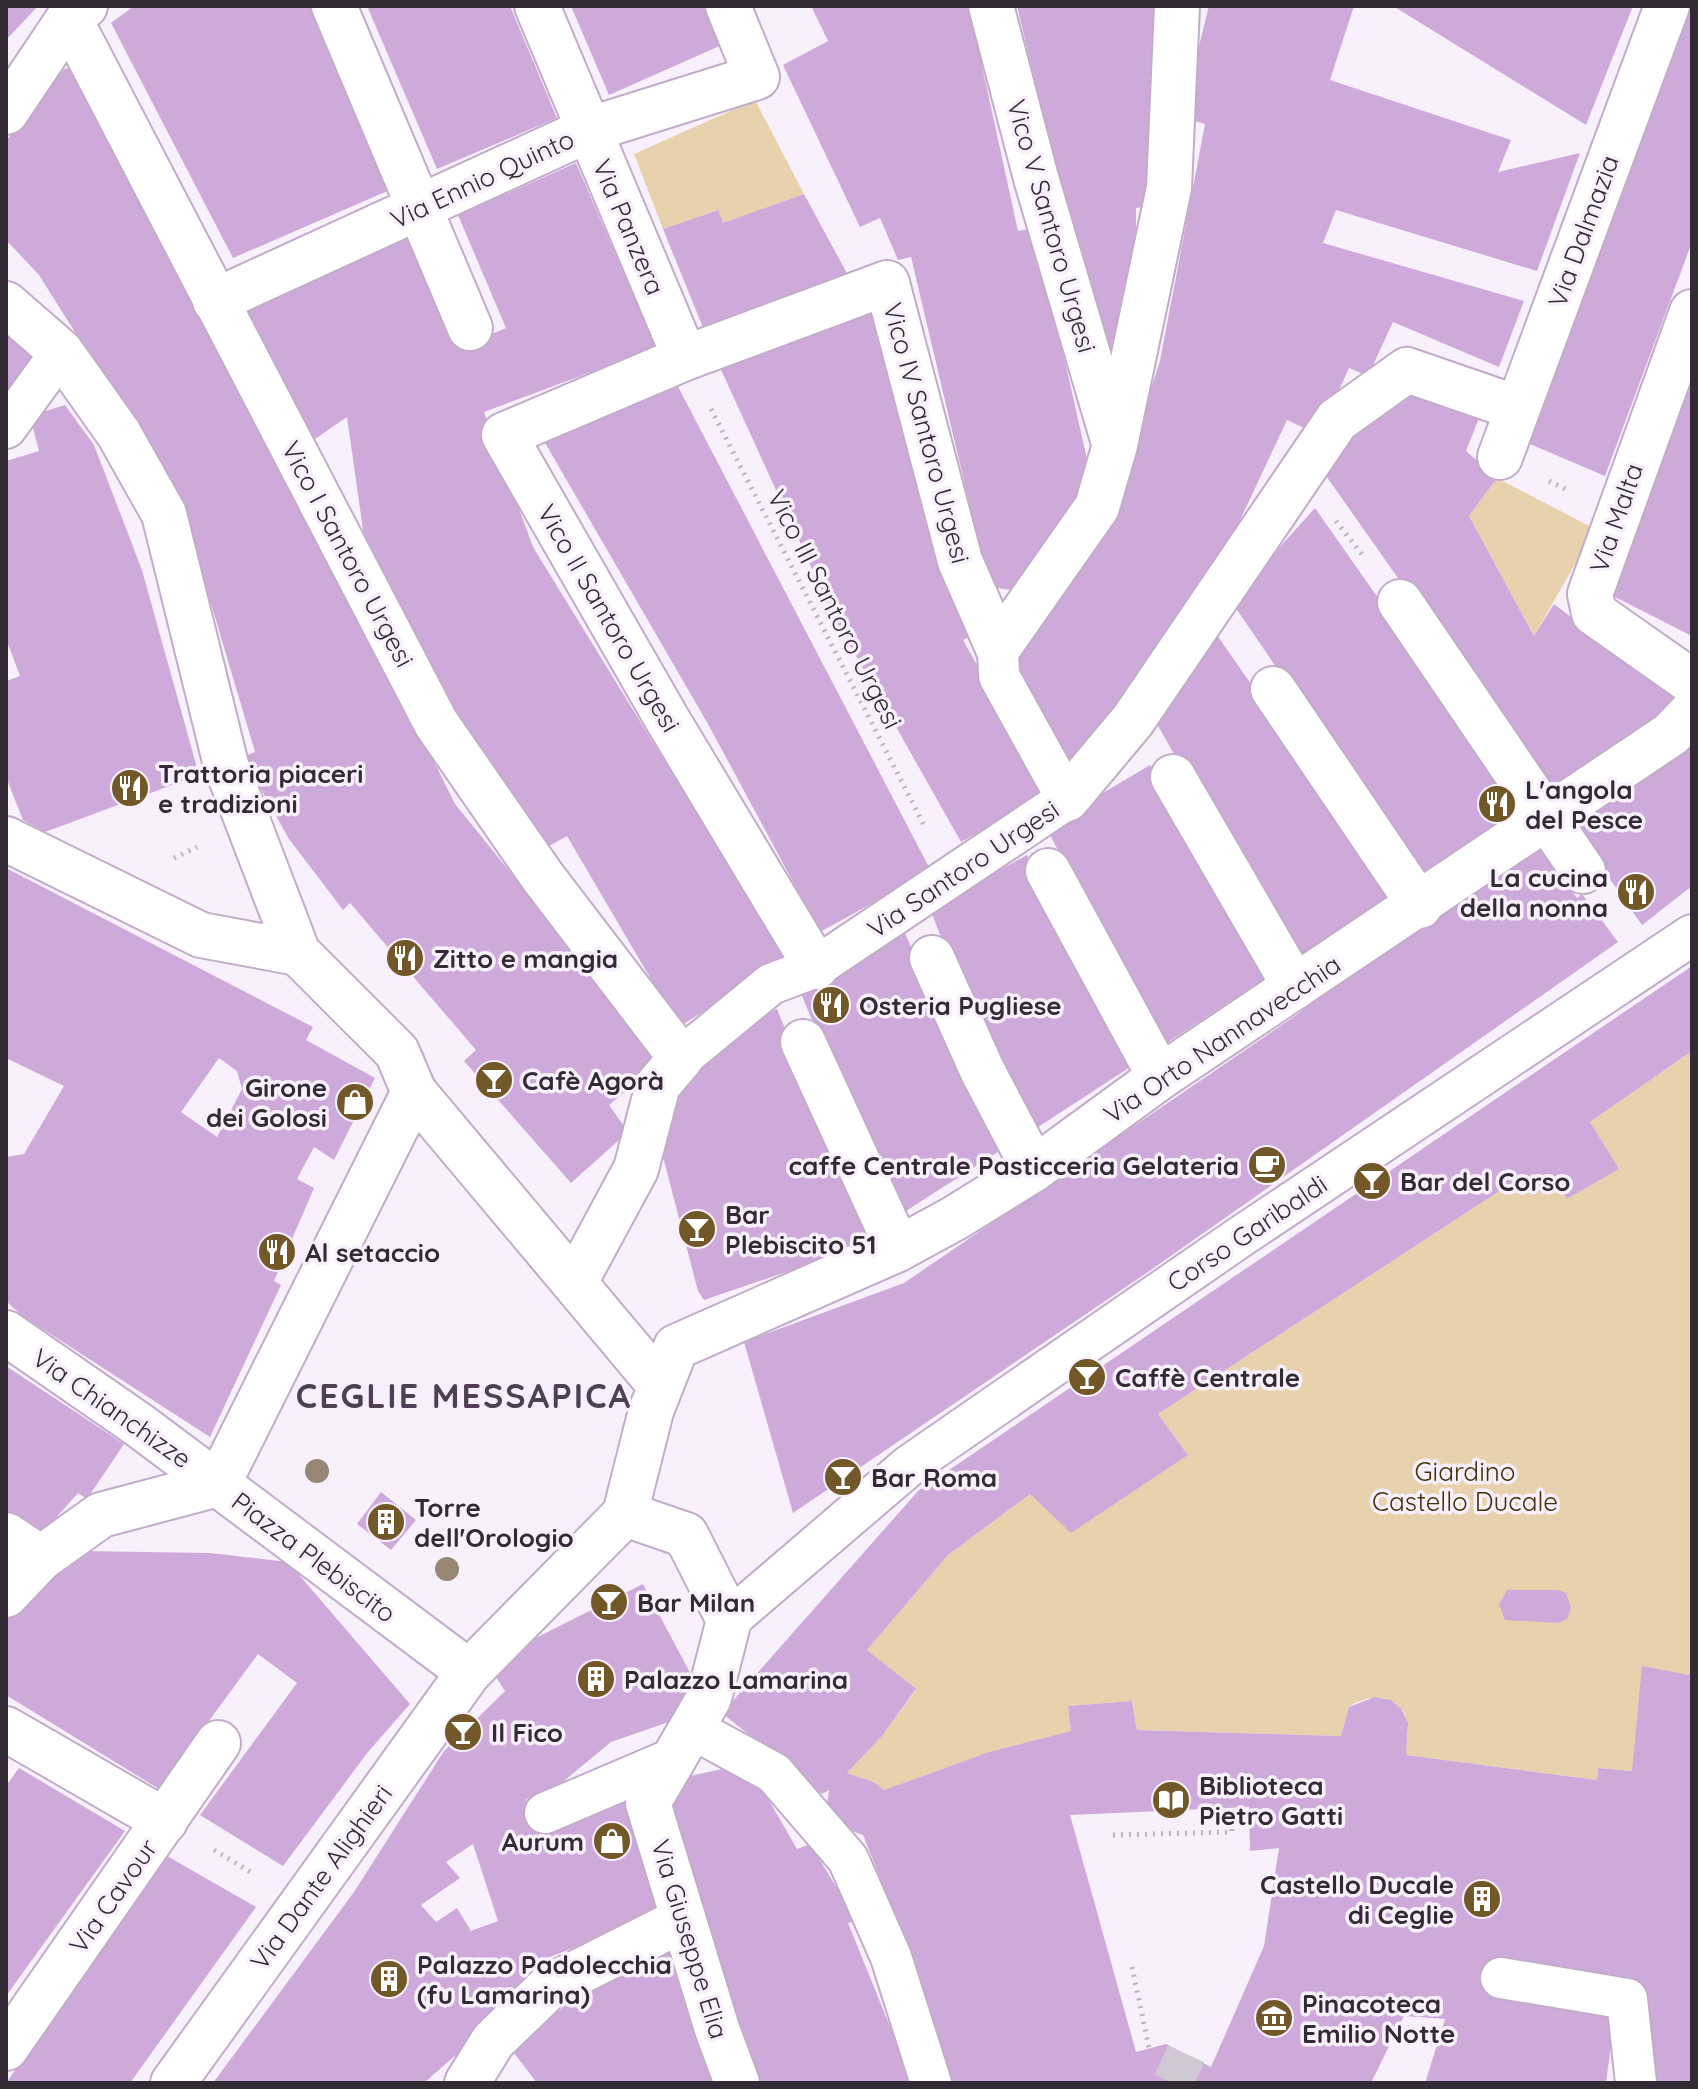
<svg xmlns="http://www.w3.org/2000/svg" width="1698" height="2089" viewBox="0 0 1698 2089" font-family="Quicksand,sans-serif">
<rect width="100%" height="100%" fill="#f9f0fd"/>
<!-- green -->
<g fill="#e8d2ae">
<path d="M755,100l49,94 -81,29 -6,-13 -54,19 -29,-75z"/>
<path d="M1497,478l98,51 -61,107 -65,-120z"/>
<path d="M1692,1051v604l-3,20 -57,96 -34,-3 -1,12 -191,-25c0,-11 3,-24 1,-33 -6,-29 -38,-29 -58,-15l-8,29 -204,-6 -5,-29 -63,5 2,25 -82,21 -105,38 -10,-8 -27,-9 35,-37 34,-46 -49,-40 81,-95 82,-61 42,38 116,-77 -30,-41 363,-237 13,18 20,-15 13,19 51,-30 -28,-47z"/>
</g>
<!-- building -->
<g fill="#ceaada" fill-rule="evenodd">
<path d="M6,6h32l-32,34z"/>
<path d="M134,6h178l80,183 -159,69 -122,-235z"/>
<path d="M367,6h143l47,112 -120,51z"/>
<path d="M571,6h137l16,38 -115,51z"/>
<path d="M811,6h158l49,225 17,-3 56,249 -71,114 -31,-4 -78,-330 -13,3 -18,-42 -20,9 -77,-162 45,-24z"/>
<path d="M1017,6h141l-2,198 -20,4v45l-23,123 -54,-192z"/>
<path d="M1209,6h145l-24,74 181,60 -13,32 82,-19 -43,118 -201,-61 -13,33 201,58 -25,66 -106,-45 -25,54 -19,-8 -30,67 -32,-15 -74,158 -135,197 -71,-110 104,-153 49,-151 45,-237 -16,-5 9,-69z"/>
<path d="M1393,6h240l-47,119z"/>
<path d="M1689,6h3v236l-87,234 -82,-35z"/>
<path d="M73,67l273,517 109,220 208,256 -54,45 19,27 -57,51 -107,-122 12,-11 -126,-147 -7,7 -54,-71 -46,-82 12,-5 -75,-253 -141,-224 -33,-35v-99l58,-72z"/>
<path d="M576,163l80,185 -172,64 49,135 253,412 -107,68 -112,-191 -27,15 -79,-125 -84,-153 -13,-36 -17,-120 -32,22 -71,-128 169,-75 48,111 45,-19 -48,-113z"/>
<path d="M804,194l45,83 -145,53 -41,-101 55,-19 5,13z"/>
<path d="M875,308l101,326 -13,6 86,153 -88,49 -127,-225 -117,-256z"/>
<path d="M6,333l34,24 -34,46z"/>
<path d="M673,377l258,494 -111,61 -112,-208 -171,-295z"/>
<path d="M1692,382v254l-81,-41z"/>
<path d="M1420,390l61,23 -15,38 31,27 -28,38 65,120 20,-32 126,96 -130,94 -233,-331z"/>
<path d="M65,405l29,40 48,125 57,205 -154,57 -22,-12 -17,-43v-96l14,-5 -14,-37v-178l33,-10 -9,-35z"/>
<path d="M1315,508l211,301 -106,69 -189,-277z"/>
<path d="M1212,628l185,266 -105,68 -139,-245z"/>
<path d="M1692,729v157l-50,39 -76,-109z"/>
<path d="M1150,765l122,209 -113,74 -113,-221z"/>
<path d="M1536,840l41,58 5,-4 36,48 -470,330 -355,241 -49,-171 160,-59 391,-267z"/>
<path d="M1027,855l111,207 -106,69 -56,-104 -46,-118z"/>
<path d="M6,868l307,159 -7,13 69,38 -41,82 -20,-13 -17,32 17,9 -40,93 7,4 -71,152 -189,-122 -15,-14v-144l18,-3 40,-68 -58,-28zM219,1058l18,13 5,18 -25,48 -36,-25z"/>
<path d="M901,924l100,226 -106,68 -98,-234z"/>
<path d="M1692,966v85l-102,71 29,47 -52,30 -13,-19 -20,16 -13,-19 -363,237 30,41 -117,78 -41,-39 -82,61 -81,95 49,39 -34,47 -35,37 27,9 10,8 105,-38 82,-21 -3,-25 64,-5 5,29 204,6 8,-29 26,-10 16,3 10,8 7,15 -2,32 191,25 1,-12 34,3 10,-105 47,9 3,-10v418h-47l-29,-77 -10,77h-181l20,-64 -41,-3 -33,67h-422l-36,-122 -50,-126 -22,-8 -14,-22 2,-15 -7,4 -100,-81 196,-222zM1249,1807l1,44 29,-3 -15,98 -53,121 -45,-23 -30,8 -66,-237z"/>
<path d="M777,1009l93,226 -78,35 -88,30 -6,-9 -41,-157 6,-34 59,-65z"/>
<path d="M6,1366l118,78 -37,55 -9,-6 -38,43 -34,-23z"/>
<path d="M381,1492l35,28 -25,30 -34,-26z"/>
<path d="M80,1551l130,2 78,9 122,142 -42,48 -85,114 -83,-51 97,-132 -39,-29 -99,135 -153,-94v-83z"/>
<path d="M643,1584l53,100 -13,33 -72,25 -47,39 -38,19 10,32 90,-37 34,119 -141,55 11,21 -106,93h-211l141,-191 90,-141 61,-60 -11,-17 14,-22zM473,1844l25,77 -27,10 -14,-23 -21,14 -15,-17 39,-27 -14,-16z"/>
<path d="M1507,1590h51l8,3 5,15 -4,11 -9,4 -53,-3 -6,-16z"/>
<path d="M737,1766l15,5 45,78 13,-5 47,77 -9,2 65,160h-157l-55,-143 -30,-138 9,-24z"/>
<path d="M19,1768l106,63 -119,165v-210z"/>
<path d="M167,1856l89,51 -126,176h-124z"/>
<path d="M666,1937l47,146h-176l-30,-39 55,-35 -9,-14z"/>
</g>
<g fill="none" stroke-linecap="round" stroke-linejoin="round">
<!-- pedestrian-tunnel -->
<path stroke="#d1c8d5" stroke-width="40" stroke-dasharray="40 20" stroke-linecap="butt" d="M1173,2083l13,-29"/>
<defs>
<g id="pedestrian">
<path d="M6,428l55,-76"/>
<path d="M681,1058l90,-74 45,-17 251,-168 -68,-123 -1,-28"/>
<path d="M729,1620l181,-155 330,-228 452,-302"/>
<path d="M693,1729l81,44 74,86 43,98 40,126"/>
<path d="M545,1813l127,-54"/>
<path d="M1501,1978l126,21 9,84"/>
</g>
<g id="minor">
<path d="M334,6l136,322"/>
<path d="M537,6l148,352"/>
<path d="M991,6l45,172 78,265"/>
<path d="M69,18l367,705 106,153 139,182 -23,27 -22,84 -61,113"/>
<path d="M6,112l63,-94 16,-12"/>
<path d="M215,301l373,-171 169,-53 -29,-71"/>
<path d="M6,304l55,48 58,82 45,80 62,251 72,188 99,99 17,40 245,292"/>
<path d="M1692,312l-102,282 4,19 98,69"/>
<path d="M1500,457l167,-451"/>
<path d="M1400,602l183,269"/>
<path d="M998,648l99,-141 18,-62 54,-257 8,-182"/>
<path d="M1273,689l147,217"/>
<path d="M1173,777l122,210"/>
<path d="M1067,799l66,-79 204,-300 70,-50 110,38"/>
<path d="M6,839l195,96 97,18"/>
<path d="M1048,871l112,206"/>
<path d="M932,958l50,112 52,99"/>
<path d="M816,967l-149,-248 -163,-284 181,-77 202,-75 73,278 38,87"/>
<path d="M803,1042l95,207"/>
<path d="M6,1333l133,92 330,247"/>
<path d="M218,1484l196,-392"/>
<path d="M625,1514l61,21 43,85 -20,78 -61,105 69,226 20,54"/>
<path d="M6,1535l35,23"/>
<path d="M6,1595l35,-37 60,-43 117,-31"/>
<path d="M6,1729l159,92"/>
<path d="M6,2048l212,-305"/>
<path d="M173,2083l296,-411 156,-158 26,-103 25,-64 222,-98 57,-31 79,-49 126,-92 511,-343 21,-22"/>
<path d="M467,2083l26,-42 56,-54 133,-67"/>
</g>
</defs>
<!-- pedestrian casing -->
<use href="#pedestrian" stroke="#c2acc9" stroke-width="44"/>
<!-- minor casing -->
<use href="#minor" stroke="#c2acc9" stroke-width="48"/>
<!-- path -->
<g stroke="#bcb3c0" stroke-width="5" stroke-dasharray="2 6" stroke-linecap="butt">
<path d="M711,409l214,418"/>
<path d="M1549,481l20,10"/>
<path d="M1336,521l28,36"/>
<path d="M174,858l23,-11"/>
<path d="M1113,1835l119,-3v-24"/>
<path d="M214,1850l40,24"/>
<path d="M1132,1967l17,81"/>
</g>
<!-- pedestrian -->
<use href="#pedestrian" stroke="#fff" stroke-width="40"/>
<!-- minor -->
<use href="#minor" stroke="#fff" stroke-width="44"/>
</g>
<!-- trees -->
<g fill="#968673">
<circle cx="317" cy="1471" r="12"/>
<circle cx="447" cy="1569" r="12"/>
</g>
<!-- icons -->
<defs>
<symbol id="restaurant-disc" viewBox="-11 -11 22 22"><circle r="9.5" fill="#725729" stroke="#f9f0fd"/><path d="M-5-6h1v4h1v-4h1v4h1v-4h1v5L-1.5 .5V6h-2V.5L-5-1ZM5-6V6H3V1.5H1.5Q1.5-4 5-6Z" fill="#fff"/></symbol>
<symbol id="bar-disc" viewBox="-11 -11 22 22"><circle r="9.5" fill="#725729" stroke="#f9f0fd"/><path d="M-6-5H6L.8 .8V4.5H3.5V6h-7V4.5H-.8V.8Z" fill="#fff"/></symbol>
<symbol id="shop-disc" viewBox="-11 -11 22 22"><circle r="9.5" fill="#725729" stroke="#f9f0fd"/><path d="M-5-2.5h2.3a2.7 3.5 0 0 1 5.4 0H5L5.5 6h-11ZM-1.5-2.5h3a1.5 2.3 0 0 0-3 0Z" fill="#fff"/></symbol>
<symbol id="cafe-disc" viewBox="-11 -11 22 22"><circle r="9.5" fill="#725729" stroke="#f9f0fd"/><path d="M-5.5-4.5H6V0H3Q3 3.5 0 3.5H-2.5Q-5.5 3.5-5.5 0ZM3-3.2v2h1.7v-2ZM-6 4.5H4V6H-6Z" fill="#fff"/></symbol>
<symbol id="building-disc" viewBox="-11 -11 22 22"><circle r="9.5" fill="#725729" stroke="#f9f0fd"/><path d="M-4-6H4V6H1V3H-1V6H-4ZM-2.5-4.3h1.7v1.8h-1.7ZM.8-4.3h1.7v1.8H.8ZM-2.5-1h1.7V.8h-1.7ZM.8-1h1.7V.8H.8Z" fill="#fff"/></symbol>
<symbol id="library-disc" viewBox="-11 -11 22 22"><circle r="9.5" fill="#725729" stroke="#f9f0fd"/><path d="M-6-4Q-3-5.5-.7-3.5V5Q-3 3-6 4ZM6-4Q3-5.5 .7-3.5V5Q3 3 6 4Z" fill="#fff"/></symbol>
<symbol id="museum-disc" viewBox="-11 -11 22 22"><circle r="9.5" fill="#725729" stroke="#f9f0fd"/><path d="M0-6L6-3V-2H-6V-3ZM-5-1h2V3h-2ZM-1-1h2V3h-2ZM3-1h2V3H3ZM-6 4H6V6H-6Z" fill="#fff"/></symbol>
</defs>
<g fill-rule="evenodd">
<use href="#restaurant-disc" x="108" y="766" width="44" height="44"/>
<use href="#restaurant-disc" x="1475" y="782" width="44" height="44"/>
<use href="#restaurant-disc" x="1614" y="870" width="44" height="44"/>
<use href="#restaurant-disc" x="383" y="936" width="44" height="44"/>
<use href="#restaurant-disc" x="809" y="983" width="44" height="44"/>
<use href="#bar-disc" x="472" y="1058" width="44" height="44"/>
<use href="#shop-disc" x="333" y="1080" width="44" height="44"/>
<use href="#cafe-disc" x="1245" y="1143" width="44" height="44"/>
<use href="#bar-disc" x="1350" y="1159" width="44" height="44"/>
<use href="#bar-disc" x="675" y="1207" width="44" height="44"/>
<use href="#restaurant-disc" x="255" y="1230" width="44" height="44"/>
<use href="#bar-disc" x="1065" y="1355" width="44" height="44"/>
<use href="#bar-disc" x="821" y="1455" width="44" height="44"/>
<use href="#building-disc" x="364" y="1500" width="44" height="44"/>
<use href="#bar-disc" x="587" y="1580" width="44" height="44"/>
<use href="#building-disc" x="574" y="1657" width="44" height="44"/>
<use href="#bar-disc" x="441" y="1710" width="44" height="44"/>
<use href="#library-disc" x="1149" y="1778" width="44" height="44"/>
<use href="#shop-disc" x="590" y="1819" width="44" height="44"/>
<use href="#building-disc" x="1460" y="1877" width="44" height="44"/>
<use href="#building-disc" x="367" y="1957" width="44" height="44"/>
<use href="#museum-disc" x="1252" y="1996" width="44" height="44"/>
</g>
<g text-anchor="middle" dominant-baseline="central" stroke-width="7" stroke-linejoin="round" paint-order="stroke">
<!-- street labels -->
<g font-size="26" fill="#332a36" stroke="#f9f0fd">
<text transform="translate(482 179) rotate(-25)">Via Ennio Quinto</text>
<text transform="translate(1052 226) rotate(74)">Vico V Santoro Urgesi</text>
<text transform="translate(629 227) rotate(67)">Via Panzera</text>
<text transform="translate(1583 231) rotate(-70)">Via Dalmazia</text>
<text transform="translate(927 433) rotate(75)">Vico IV Santoro Urgesi</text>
<text transform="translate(1616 518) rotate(-71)">Via Malta</text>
<text transform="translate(348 554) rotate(62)">Vico I Santoro Urgesi</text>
<text transform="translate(835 609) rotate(63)">Vico III Santoro Urgesi</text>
<text transform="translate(609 618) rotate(60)">Vico II Santoro Urgesi</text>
<text transform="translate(963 869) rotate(-34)">Via Santoro Urgesi</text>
<text transform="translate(1222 1039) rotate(-34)">Via Orto Nannavecchia</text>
<text transform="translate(1247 1233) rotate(-34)">Corso Garibaldi</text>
<text transform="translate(112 1408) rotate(35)">Via Chianchizze</text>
<text transform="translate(314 1557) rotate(37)">Piazza Plebiscito</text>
<text transform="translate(321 1877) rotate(-54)">Via Dante Alighieri</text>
<text transform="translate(113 1896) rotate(-55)">Via Cavour</text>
<text transform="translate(690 1939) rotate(73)">Via Giuseppe Elia</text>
</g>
<!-- poi labels -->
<g font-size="26" font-weight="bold" fill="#332a36" stroke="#f9f0fd" text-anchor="start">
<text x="158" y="773">Trattoria piaceri<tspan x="158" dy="30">e tradizioni</tspan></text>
<text x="1525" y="789">L'angola<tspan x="1525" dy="30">del Pesce</tspan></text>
<text x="1608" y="877" text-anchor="end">La cucina<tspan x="1608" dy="30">della nonna</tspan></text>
<text x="433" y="958">Zitto e mangia</text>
<text x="859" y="1005">Osteria Pugliese</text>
<text x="522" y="1080">Cafè Agorà</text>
<text x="327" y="1087" text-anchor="end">Girone<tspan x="327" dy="30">dei Golosi</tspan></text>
<text x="1239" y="1165" text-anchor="end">caffe Centrale Pasticceria Gelateria</text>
<text x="1400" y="1181">Bar del Corso</text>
<text x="725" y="1214">Bar<tspan x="725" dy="30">Plebiscito 51</tspan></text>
<text x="305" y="1252">Al setaccio</text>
<text x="1115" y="1377">Caffè Centrale</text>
<text x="871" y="1477">Bar Roma</text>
<text x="414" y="1507">Torre<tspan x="414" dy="30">dell'Orologio</tspan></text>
<text x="637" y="1602">Bar Milan</text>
<text x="624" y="1679">Palazzo Lamarina</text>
<text x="491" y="1732">Il Fico</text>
<text x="1199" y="1785">Biblioteca<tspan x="1199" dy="30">Pietro Gatti</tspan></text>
<text x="584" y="1841" text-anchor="end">Aurum</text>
<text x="1454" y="1884" text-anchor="end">Castello Ducale<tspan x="1454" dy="30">di Ceglie</tspan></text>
<text x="417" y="1964">Palazzo Padolecchia<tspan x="417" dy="30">(fu Lamarina)</tspan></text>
<text x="1302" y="2003">Pinacoteca<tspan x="1302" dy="30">Emilio Notte</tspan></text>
</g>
<!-- park labels -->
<g font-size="26" fill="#452f02" stroke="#f9f0fd">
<text x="1465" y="1471">Giardino<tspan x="1465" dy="30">Castello Ducale</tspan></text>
</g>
<!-- district labels -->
<g font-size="34" font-weight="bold" letter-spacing="2" fill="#503e57" stroke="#f9f0fd">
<text x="464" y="1395">CEGLIE MESSAPICA</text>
</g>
</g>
<!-- border -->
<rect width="1698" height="2089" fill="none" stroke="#332a36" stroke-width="16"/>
</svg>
